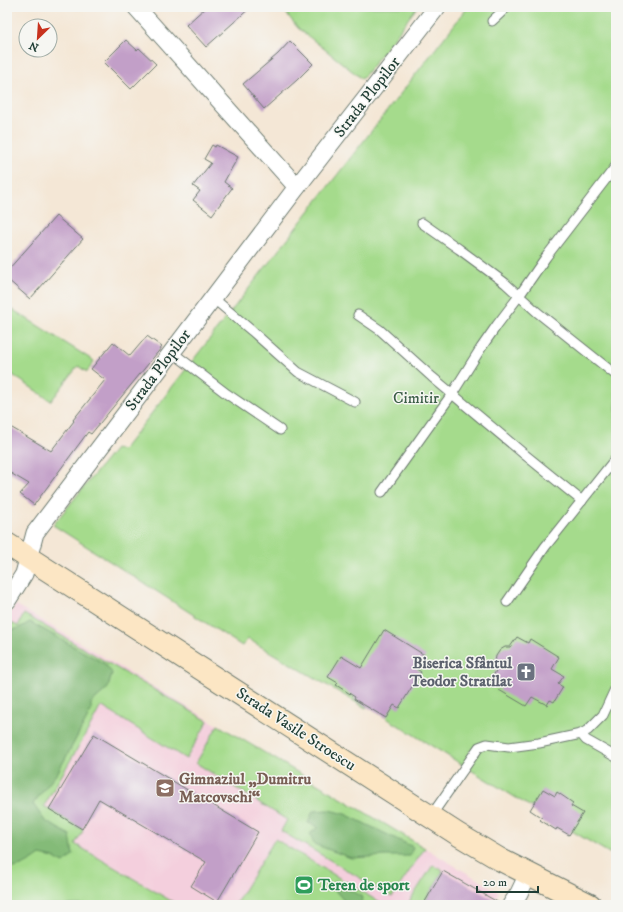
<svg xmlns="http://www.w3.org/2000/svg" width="623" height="912" viewBox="0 0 623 912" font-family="'IM FELL DW Pica',serif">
<rect width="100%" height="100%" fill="#f6f6f2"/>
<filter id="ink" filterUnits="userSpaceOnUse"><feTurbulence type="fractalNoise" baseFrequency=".025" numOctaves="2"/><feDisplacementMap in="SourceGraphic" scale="8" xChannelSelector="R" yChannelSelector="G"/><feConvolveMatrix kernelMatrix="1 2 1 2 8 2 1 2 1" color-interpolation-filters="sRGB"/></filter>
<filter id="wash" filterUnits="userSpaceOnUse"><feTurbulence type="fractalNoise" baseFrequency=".012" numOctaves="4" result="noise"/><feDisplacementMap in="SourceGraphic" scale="16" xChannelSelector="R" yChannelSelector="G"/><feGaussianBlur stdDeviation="0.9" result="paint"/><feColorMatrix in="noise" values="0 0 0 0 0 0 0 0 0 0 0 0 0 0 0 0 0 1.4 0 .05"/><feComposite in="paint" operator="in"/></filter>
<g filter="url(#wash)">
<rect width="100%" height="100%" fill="#f4e7d6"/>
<!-- built -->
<path fill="#f4cfdd" d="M16,605l483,287 -7,13h-485v-287z"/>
<!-- green -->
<g fill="#a5db8c" stroke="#628c60">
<path d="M281,7h136l-26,35 -29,37 -64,-51z"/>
<path d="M468,7h148v850l-90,-53 -159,-98 -1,2 -118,-69 -6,7 -189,-121 62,-76 8,1z"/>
<path d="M7,306l87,55 -7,11 -9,-6 -27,35 -44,-30z"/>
<path d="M24,614l184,107 -22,38 -85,-53 -10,19 -47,81 38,23 1,2 -8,13 103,61h-171v-280l2,-3 9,4z"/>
<path d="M218,725l207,123 -33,49 -111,-66 6,-11 -91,-57z"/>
<path d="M275,839l109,66h-149z"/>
<path d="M433,865l10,6 -20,34h-16z"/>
</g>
<!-- forest -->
<g fill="#84bb78" stroke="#527c56">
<path d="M30,622l75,42 7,9 -4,15 -17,15v8l-33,61 -12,15 -13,17 12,17 25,14 3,20 -9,8 -10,-5 -14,-3c-8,6 -23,16 -33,12v-235l14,-5z"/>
<path d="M329,810l16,4 68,33 -3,9h-24l-35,2 -37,-14 -4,-10 8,-7 -10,-4 5,-12z"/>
<path d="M335,881l27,16 1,8h-15l-16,-18z"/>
</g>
<g id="blocks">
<!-- building -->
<g fill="#c29fc8">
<path d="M206,7h45l-45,40 -20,-22z"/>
<path d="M126,40l11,10 2,-2 17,16 -25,25 -27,-27z"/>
<path d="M290,41l23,23 -16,16 -33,29 -21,-25 35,-30z"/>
<path d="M212,145l3,2 1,-2 22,12 -14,25 8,6 -20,27 -19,-15 7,-9 -7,-5 18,-23 -7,-4z"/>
<path d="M56,216l27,23 -53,60 -23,-20v-8z"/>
<path d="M147,336l15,11 -71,87 -3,-2 -54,73 -14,-11 9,-10 -22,-13v-46l44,26 23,-30 -1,-1 32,-40 -14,-11 22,-27 17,14z"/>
<path d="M384,630l42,26 -9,13 4,3 -22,36 -5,-3 -8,13 -32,-19 1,-2 -19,-12 2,-2 -10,-6 13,-21 20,12z"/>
<path d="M517,637l11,6 2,-4 29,18 -7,12 12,7 -6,8 5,3 -9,15 -4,-2 -3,5 -15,-8 -6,9 -27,-16 2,-2 -3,-2 2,-3 -8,-5 5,-9 -2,-7 1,-6 4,-6 5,-3h5z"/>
<path d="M94,734l164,98 -41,70 -26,-16 15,-24 -107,-63 -17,30 -33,-20z"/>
<path d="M543,789l12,7 2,-4 16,11 -2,3 12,7 -14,22 -12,-7 -1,2 -16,-10 2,-2 -12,-8z"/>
<path d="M443,871l58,33v1h-78z"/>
</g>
</g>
</g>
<g filter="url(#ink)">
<use href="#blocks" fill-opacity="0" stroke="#6a786d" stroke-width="1"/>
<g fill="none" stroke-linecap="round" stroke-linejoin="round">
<defs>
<g id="service">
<path d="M492,21l15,-14"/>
<path d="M422,223l37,26 46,34 32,29 79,63"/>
<path d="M213,298l39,33 46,41 57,30"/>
<path d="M358,315l22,15 52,47 92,77 58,47"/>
<path d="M172,352l55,42 53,36"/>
<path d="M382,492l70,-98 29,-46 16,-23 22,-29 27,-39 70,-91"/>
<path d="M507,602l38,-55 71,-89"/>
<path d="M581,734l5,6 30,17"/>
<path d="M431,816l48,-69 8,-3 22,3 30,-4 42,-9 7,-4 15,-15 13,-28"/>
</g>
<g id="minor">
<path d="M136,7l161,180"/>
<path d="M7,601l17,-27 11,-41 262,-346 140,-180"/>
<path d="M511,905l8,-12 9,-19"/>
</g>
<path id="secondary" d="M7,544l452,291 42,25 89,45"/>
</defs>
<!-- service casing -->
<use href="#service" stroke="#6a786d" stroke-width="11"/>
<!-- minor casing -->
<use href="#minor" stroke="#6a786d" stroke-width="19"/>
<!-- secondary casing -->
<use href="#secondary" stroke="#6a786d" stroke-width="24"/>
<!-- service -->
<use href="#service" stroke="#fff" stroke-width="9"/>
<!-- minor -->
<use href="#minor" stroke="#fff" stroke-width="17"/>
<!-- secondary -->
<use href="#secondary" stroke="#fce6c4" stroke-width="22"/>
</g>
</g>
<!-- icons -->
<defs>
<symbol id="church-square" viewBox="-11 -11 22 22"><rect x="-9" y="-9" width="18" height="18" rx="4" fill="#6b7280" stroke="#f6f6f2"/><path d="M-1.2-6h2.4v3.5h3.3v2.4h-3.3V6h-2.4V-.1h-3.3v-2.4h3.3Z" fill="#fff"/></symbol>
<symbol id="school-square" viewBox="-11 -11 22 22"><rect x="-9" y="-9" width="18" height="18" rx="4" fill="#8d6e63" stroke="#f6f6f2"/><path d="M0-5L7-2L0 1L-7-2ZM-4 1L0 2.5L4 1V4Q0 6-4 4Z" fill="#fff"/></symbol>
<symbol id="stadium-square" viewBox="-11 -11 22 22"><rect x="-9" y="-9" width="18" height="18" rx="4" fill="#2e9e5b" stroke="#f6f6f2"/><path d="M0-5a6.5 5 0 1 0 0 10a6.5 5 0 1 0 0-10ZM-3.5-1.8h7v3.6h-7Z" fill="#fff"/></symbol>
</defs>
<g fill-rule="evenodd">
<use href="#church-square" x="515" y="661" width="22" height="22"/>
<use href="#school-square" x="154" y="777" width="22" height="22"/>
<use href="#stadium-square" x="293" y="874" width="22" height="22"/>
</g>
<g text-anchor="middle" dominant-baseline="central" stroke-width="3" stroke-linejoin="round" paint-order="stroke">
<!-- street labels -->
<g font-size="16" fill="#1f3d34" stroke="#f6f6f2">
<text transform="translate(367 97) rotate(-52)">Strada Plopilor</text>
<text transform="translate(158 370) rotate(-53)">Strada Plopilor</text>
<text transform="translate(296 729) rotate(33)">Strada Vasile Stroescu</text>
</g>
<!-- park labels -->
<g font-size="16" fill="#3a5d46" stroke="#f6f6f2">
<text x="416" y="398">Cimitir</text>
</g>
<!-- worship labels -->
<g font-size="16" font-weight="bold" fill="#5b616d" stroke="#f6f6f2" text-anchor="end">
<text x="512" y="663">Biserica Sfântul<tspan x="512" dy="18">Teodor Stratilat</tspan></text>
</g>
<!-- education labels -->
<g font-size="16" font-weight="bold" fill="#785e54" stroke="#f6f6f2" text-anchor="start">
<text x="179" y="779">Gimnaziul „Dumitru<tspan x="179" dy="18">Matcovschi“</tspan></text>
</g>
<!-- leisure labels -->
<g font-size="16" font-weight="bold" fill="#27864d" stroke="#f6f6f2" text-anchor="start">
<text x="318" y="885">Teren de sport</text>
</g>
</g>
<!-- margin -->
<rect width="623" height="912" fill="none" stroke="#f6f6f2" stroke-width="24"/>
<!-- north arrow -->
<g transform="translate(38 38) rotate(205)"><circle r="19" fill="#f6f6f2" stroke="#a0aca6"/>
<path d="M0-3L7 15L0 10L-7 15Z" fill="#c8321e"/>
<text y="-6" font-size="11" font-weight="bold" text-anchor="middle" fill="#1f3d34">N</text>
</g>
<!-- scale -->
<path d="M477 886v6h61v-6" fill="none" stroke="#1f3d34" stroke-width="2"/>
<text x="483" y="886" font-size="12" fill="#1f3d34" stroke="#f6f6f2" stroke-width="3" paint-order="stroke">20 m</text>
</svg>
